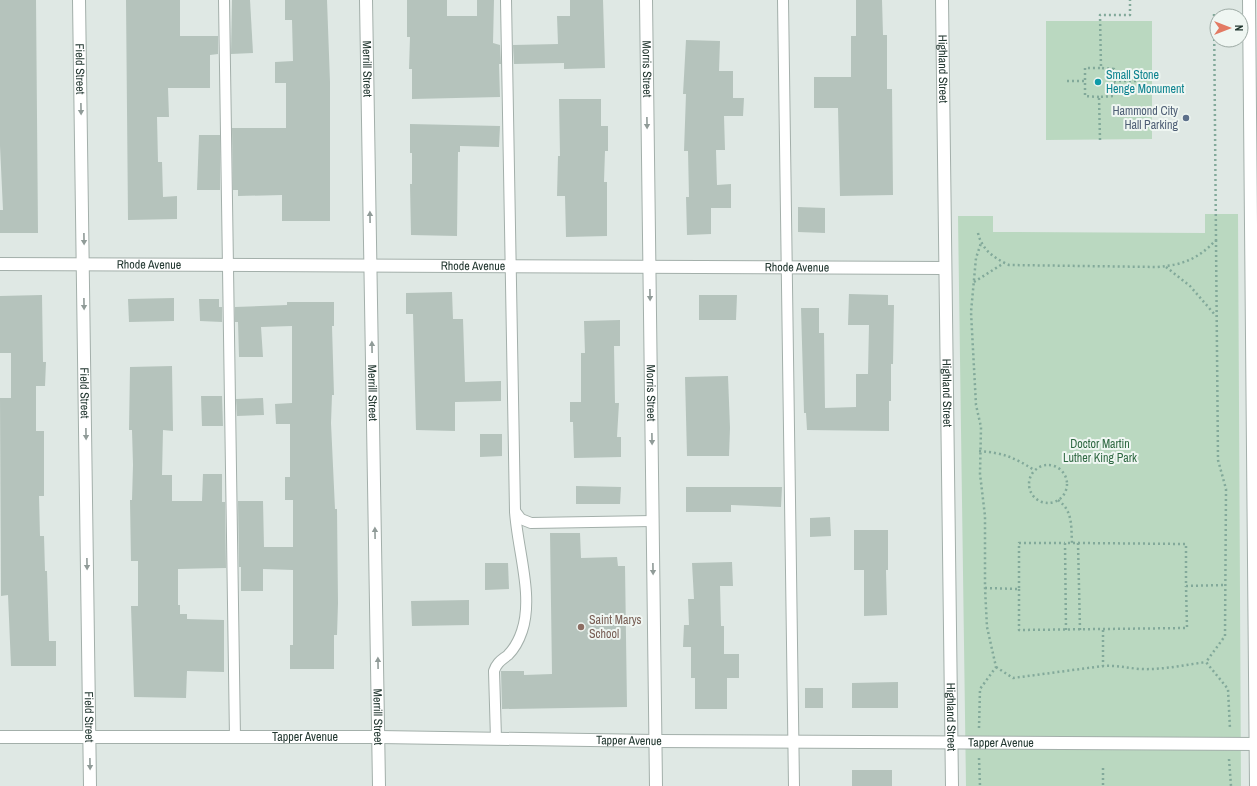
<svg xmlns="http://www.w3.org/2000/svg" width="1257" height="786" viewBox="0 0 1257 786" font-family="'Archivo Narrow',sans-serif">
<rect width="100%" height="100%" fill="#dfe8e4"/>
<!-- green -->
<g fill="#bad8c0">
<path d="M1046,21h106v118l-106,1z"/>
<path d="M1205,214h33l3,572h-275l-8,-570h35v16l212,1z"/>
</g>
<!-- building -->
<g fill="#b5c3bc">
<path d="M0,0h36l2,233h-38v-23h3l-3,-64z"/>
<path d="M126,0h54v36h38v18l-8,1v33h-42l1,29h-12l1,45h4l1,35 14,-1v23l-49,1z"/>
<path d="M232,0h18l3,53 -22,1z"/>
<path d="M285,0h42l3,82v139h-48v-26l-44,1v-6h-5l-1,-62h54v-45h-11v-21l18,-1 -1,-41h-7z"/>
<path d="M407,0h40v16h30v-16h17l-1,43 7,2 1,19h-2l1,33 -88,2v-30h-3l1,-32h-3z"/>
<path d="M570,0h33l2,68 -41,1v-6l-50,1 -1,-19 45,-1 -1,-28h13z"/>
<path d="M856,0h26l1,35h4v54h5l1,106 -53,1 -2,-88h-24v-31h37v-41h5z"/>
<path d="M686,40l34,1 -1,30h14v27h11l-1,18h-19l1,34h-9l1,35 14,-1v24h-20v26l-24,1 -1,-38h3l-1,-46h-4l2,-57h-3z"/>
<path d="M559,99h42v27h7v25h-3l-1,31h3v54l-41,1 -1,-41h-8l1,-40h2z"/>
<path d="M410,124l90,2 -1,21 -39,-1v6h-2l-1,84 -46,-1 -1,-51h2v-31h-2z"/>
<path d="M199,135h21v55h-23z"/>
<path d="M798,207l27,1v25l-27,-1z"/>
<path d="M452,292l1,27h10l2,63 36,-1v20l-46,1v29l-39,-1 -3,-116h-7v-21z"/>
<path d="M849,294l39,1v10h6l-1,59h-2v37h-2v30l-82,-1 -1,-17h-2l-3,-105h18v25h5l1,75 31,-1v-33h12l1,-49h-21z"/>
<path d="M42,295l1,67h3l-1,24h-9v45h8v65h-5l1,40h4l1,35h2l2,70h7v25h-45l-3,-71 -7,1 -1,-198h11v-45h-11v-57z"/>
<path d="M699,295h38l-1,25h-37z"/>
<path d="M174,298v23l-45,1 -1,-23z"/>
<path d="M199,299h20v8h3v15l-22,-1z"/>
<path d="M287,302h47v24h-2l2,69h-2l-1,28 4,86h2l1,94 -1,32h-3v34h-44v-24h3v-75l-30,-1v22h-22v-24h-2l-1,-66h25l1,46h29v-47h-8v-23h5v-53h-14l-1,-20 17,-1v-77l-31,1 2,30h-24l-1,-35h-3v-15l52,-2z"/>
<path d="M620,320v26h-6l1,57h4l-2,34h4v20l-47,1 -1,-36h-3v-20h11v-49h4l-1,-32z"/>
<path d="M172,366l1,65 -10,-1 -1,45h10v26h30l1,-27h19v28h3l1,66 -48,1v36h2v9h7v5l37,1v52l-37,-1 -1,27 -52,-1 -3,-91h7v-45h-7l-1,-61h2l1,-35 -1,-35h-3l1,-63z"/>
<path d="M728,376l2,52 -1,28h-42l-2,-79z"/>
<path d="M201,396h21l1,30h-21z"/>
<path d="M263,398l1,17 -27,1 -1,-17z"/>
<path d="M480,434h22v22l-22,1z"/>
<path d="M576,486l45,1 -1,17h-44z"/>
<path d="M686,487h96l-1,20 -50,-2v7h-45z"/>
<path d="M830,517l1,19 -21,1v-19z"/>
<path d="M854,530h34v40h-2l1,45 -23,1v-46h-10z"/>
<path d="M550,533h30l1,25 36,-1 1,9h7l2,141 -125,2 -1,-38h23v4l28,-1z"/>
<path d="M732,562l1,24h-13l1,40h3v28h15v24h-12v31h-32v-31h-4v-31h-8l1,-22h5l-1,-26h6l-2,-36z"/>
<path d="M485,563h23l1,26 -24,1z"/>
<path d="M469,600v25l-57,1 -1,-25z"/>
<path d="M898,682v26h-46v-25z"/>
<rect x="805" y="688" width="18" height="20"/>
<rect x="852" y="770" width="40" height="16"/>
</g>
<g fill="none" stroke-linecap="round" stroke-linejoin="round">
<defs>
<g id="service">
<path d="M224,0l11,738"/>
<path d="M783,0l11,786"/>
<path d="M515,511l6,8 10,4 122,-2"/>
<path d="M496,739l-2,-68c3,-9 8,-11 14,-16 7,-7 11,-15 14,-24 12,-35 -5,-83 -7,-120l-9,-511"/>
</g>
<g id="minor">
<path id="s1" d="M79,0l11,786"/>
<path id="s2" d="M366,0l13,786"/>
<path id="s3" d="M646,0l10,786"/>
<path d="M1249,0l7,786"/>
<path id="s4" d="M0,264l945,4"/>
<path id="s5" d="M0,737h379l277,4 601,3"/>
</g>
<g id="tertiary">
<path id="s6" d="M942,0l10,786"/>
</g>
</defs>
<!-- service casing -->
<use href="#service" stroke="#a3afaa" stroke-width="12"/>
<!-- minor casing -->
<use href="#minor" stroke="#a3afaa" stroke-width="14"/>
<!-- tertiary casing -->
<use href="#tertiary" stroke="#a3afaa" stroke-width="14"/>
<!-- path -->
<g stroke="#82a99a" stroke-width="2.5" stroke-dasharray="2 3" stroke-linecap="butt">
<path d="M1067,81h18"/>
<path d="M1114,81h24"/>
<path d="M1099,97l-14,-1v-28h16"/>
<path d="M1100,140l-1,-43 15,-1v-27l-13,-1 -1,-53h30v-15"/>
<path d="M978,233c4,17 16,25 31,32l148,2c26,-2 41,-8 59,-27l-2,-228"/>
<path d="M1216,240l2,220 8,29 -1,147 -19,26 22,27 2,40"/>
<path d="M1166,267l24,19 26,30"/>
<path d="M974,282l30,-19"/>
<path d="M979,451c24,2 35,6 55,19"/>
<circle cx="1048" cy="484" r="19"/>
<path d="M1058,500c15,11 13,26 14,43"/>
<path d="M1078,543l108,1v42l39,-1"/>
<path d="M985,588l34,1v-46h46"/>
<path d="M1019,589v41l168,-2 -1,-42"/>
<path d="M1066,630l-1,-87h13l2,87"/>
<path d="M1103,630v36c13,-1 24,2 37,3 23,1 44,-4 66,-7"/>
<path d="M996,667l17,11 90,-12"/>
<path d="M979,728l1,-39 16,-22 -9,-40 -2,-39v-72l-5,-42 1,-47 -5,-22 -5,-93 5,-54 5,-15"/>
<path d="M979,758l1,28"/>
<path d="M1229,759l2,27"/>
<path d="M1103,768v18"/>
</g>
<!-- service -->
<use href="#service" stroke="#fff" stroke-width="10"/>
<!-- minor -->
<use href="#minor" stroke="#fff" stroke-width="12"/>
<!-- tertiary -->
<use href="#tertiary" stroke="#fff" stroke-width="12"/>
</g>
<!-- one-way arrows -->
<defs><path id="oneway-solid" d="M-6-.8H1V-3.2L6.5 0L1 3.2V.8H-6Z"/></defs>
<g fill="#909b98">
<use href="#oneway-solid" transform="translate(81 109) rotate(89)"/>
<use href="#oneway-solid" transform="translate(647 123) rotate(89)"/>
<use href="#oneway-solid" transform="translate(370 217) rotate(-91)"/>
<use href="#oneway-solid" transform="translate(84 239) rotate(89)"/>
<use href="#oneway-solid" transform="translate(650 295) rotate(89)"/>
<use href="#oneway-solid" transform="translate(84 304) rotate(89)"/>
<use href="#oneway-solid" transform="translate(372 347) rotate(-91)"/>
<use href="#oneway-solid" transform="translate(86 434) rotate(89)"/>
<use href="#oneway-solid" transform="translate(652 439) rotate(89)"/>
<use href="#oneway-solid" transform="translate(375 533) rotate(-91)"/>
<use href="#oneway-solid" transform="translate(87 564) rotate(89)"/>
<use href="#oneway-solid" transform="translate(653 569) rotate(89)"/>
<use href="#oneway-solid" transform="translate(378 663) rotate(-91)"/>
<use href="#oneway-solid" transform="translate(90 764) rotate(89)"/>
</g>
<!-- markers -->
<circle fill="#0f9aa8" stroke="#eff6f2" stroke-width="1.5" cx="1098" cy="82" r="4"/>
<circle fill="#5c6f8a" stroke="#eff6f2" stroke-width="1.5" cx="1186" cy="118" r="4"/>
<circle fill="#8d6e63" stroke="#eff6f2" stroke-width="1.5" cx="581" cy="627" r="4"/>
<g text-anchor="middle" dominant-baseline="central" stroke-width="4" stroke-linejoin="round" paint-order="stroke">
<!-- street labels -->
<g font-size="12" fill="#223730" stroke="#eff6f2">
<text stroke="none"><textPath href="#s1" startOffset="69">Field Street</textPath></text>
<text stroke="none"><textPath href="#s2" startOffset="69">Merrill Street</textPath></text>
<text stroke="none"><textPath href="#s3" startOffset="69">Morris Street</textPath></text>
<text stroke="none"><textPath href="#s6" startOffset="69">Highland Street</textPath></text>
<text stroke="none"><textPath href="#s4" startOffset="149">Rhode Avenue</textPath></text>
<text stroke="none"><textPath href="#s4" startOffset="473">Rhode Avenue</textPath></text>
<text stroke="none"><textPath href="#s4" startOffset="797">Rhode Avenue</textPath></text>
<text stroke="none"><textPath href="#s1" startOffset="393">Field Street</textPath></text>
<text stroke="none"><textPath href="#s2" startOffset="393">Merrill Street</textPath></text>
<text stroke="none"><textPath href="#s3" startOffset="393">Morris Street</textPath></text>
<text stroke="none"><textPath href="#s6" startOffset="393">Highland Street</textPath></text>
<text stroke="none"><textPath href="#s1" startOffset="717">Field Street</textPath></text>
<text stroke="none"><textPath href="#s2" startOffset="717">Merrill Street</textPath></text>
<text stroke="none"><textPath href="#s6" startOffset="717">Highland Street</textPath></text>
<text stroke="none"><textPath href="#s5" startOffset="305">Tapper Avenue</textPath></text>
<text stroke="none"><textPath href="#s5" startOffset="629">Tapper Avenue</textPath></text>
<text stroke="none"><textPath href="#s5" startOffset="1001">Tapper Avenue</textPath></text>
</g>
<!-- culture labels -->
<g font-size="12" fill="#0d838f" stroke="#eff6f2" text-anchor="start">
<text x="1106" y="75">Small Stone<tspan x="1106" dy="14">Henge Monument</tspan></text>
</g>
<!-- service labels -->
<g font-size="12" fill="#4e5e75" stroke="#eff6f2" text-anchor="end">
<text x="1178" y="111">Hammond City<tspan x="1178" dy="14">Hall Parking</tspan></text>
</g>
<!-- park labels -->
<g font-size="12" fill="#306943" stroke="#eff6f2">
<text x="1100" y="444">Doctor Martin<tspan x="1100" dy="14">Luther King Park</tspan></text>
</g>
<!-- education labels -->
<g font-size="12" fill="#785e54" stroke="#eff6f2" text-anchor="start">
<text x="589" y="620">Saint Marys<tspan x="589" dy="14">School</tspan></text>
</g>
</g>
<!-- north arrow -->
<g transform="translate(1229 28) rotate(90)"><circle r="19" fill="#eff6f2" stroke="#9daaa4"/>
<path d="M0-3L7 15L0 10L-7 15Z" fill="#e37a63"/>
<text y="-6" font-size="11" font-weight="bold" text-anchor="middle" fill="#223730">N</text>
</g>
</svg>
